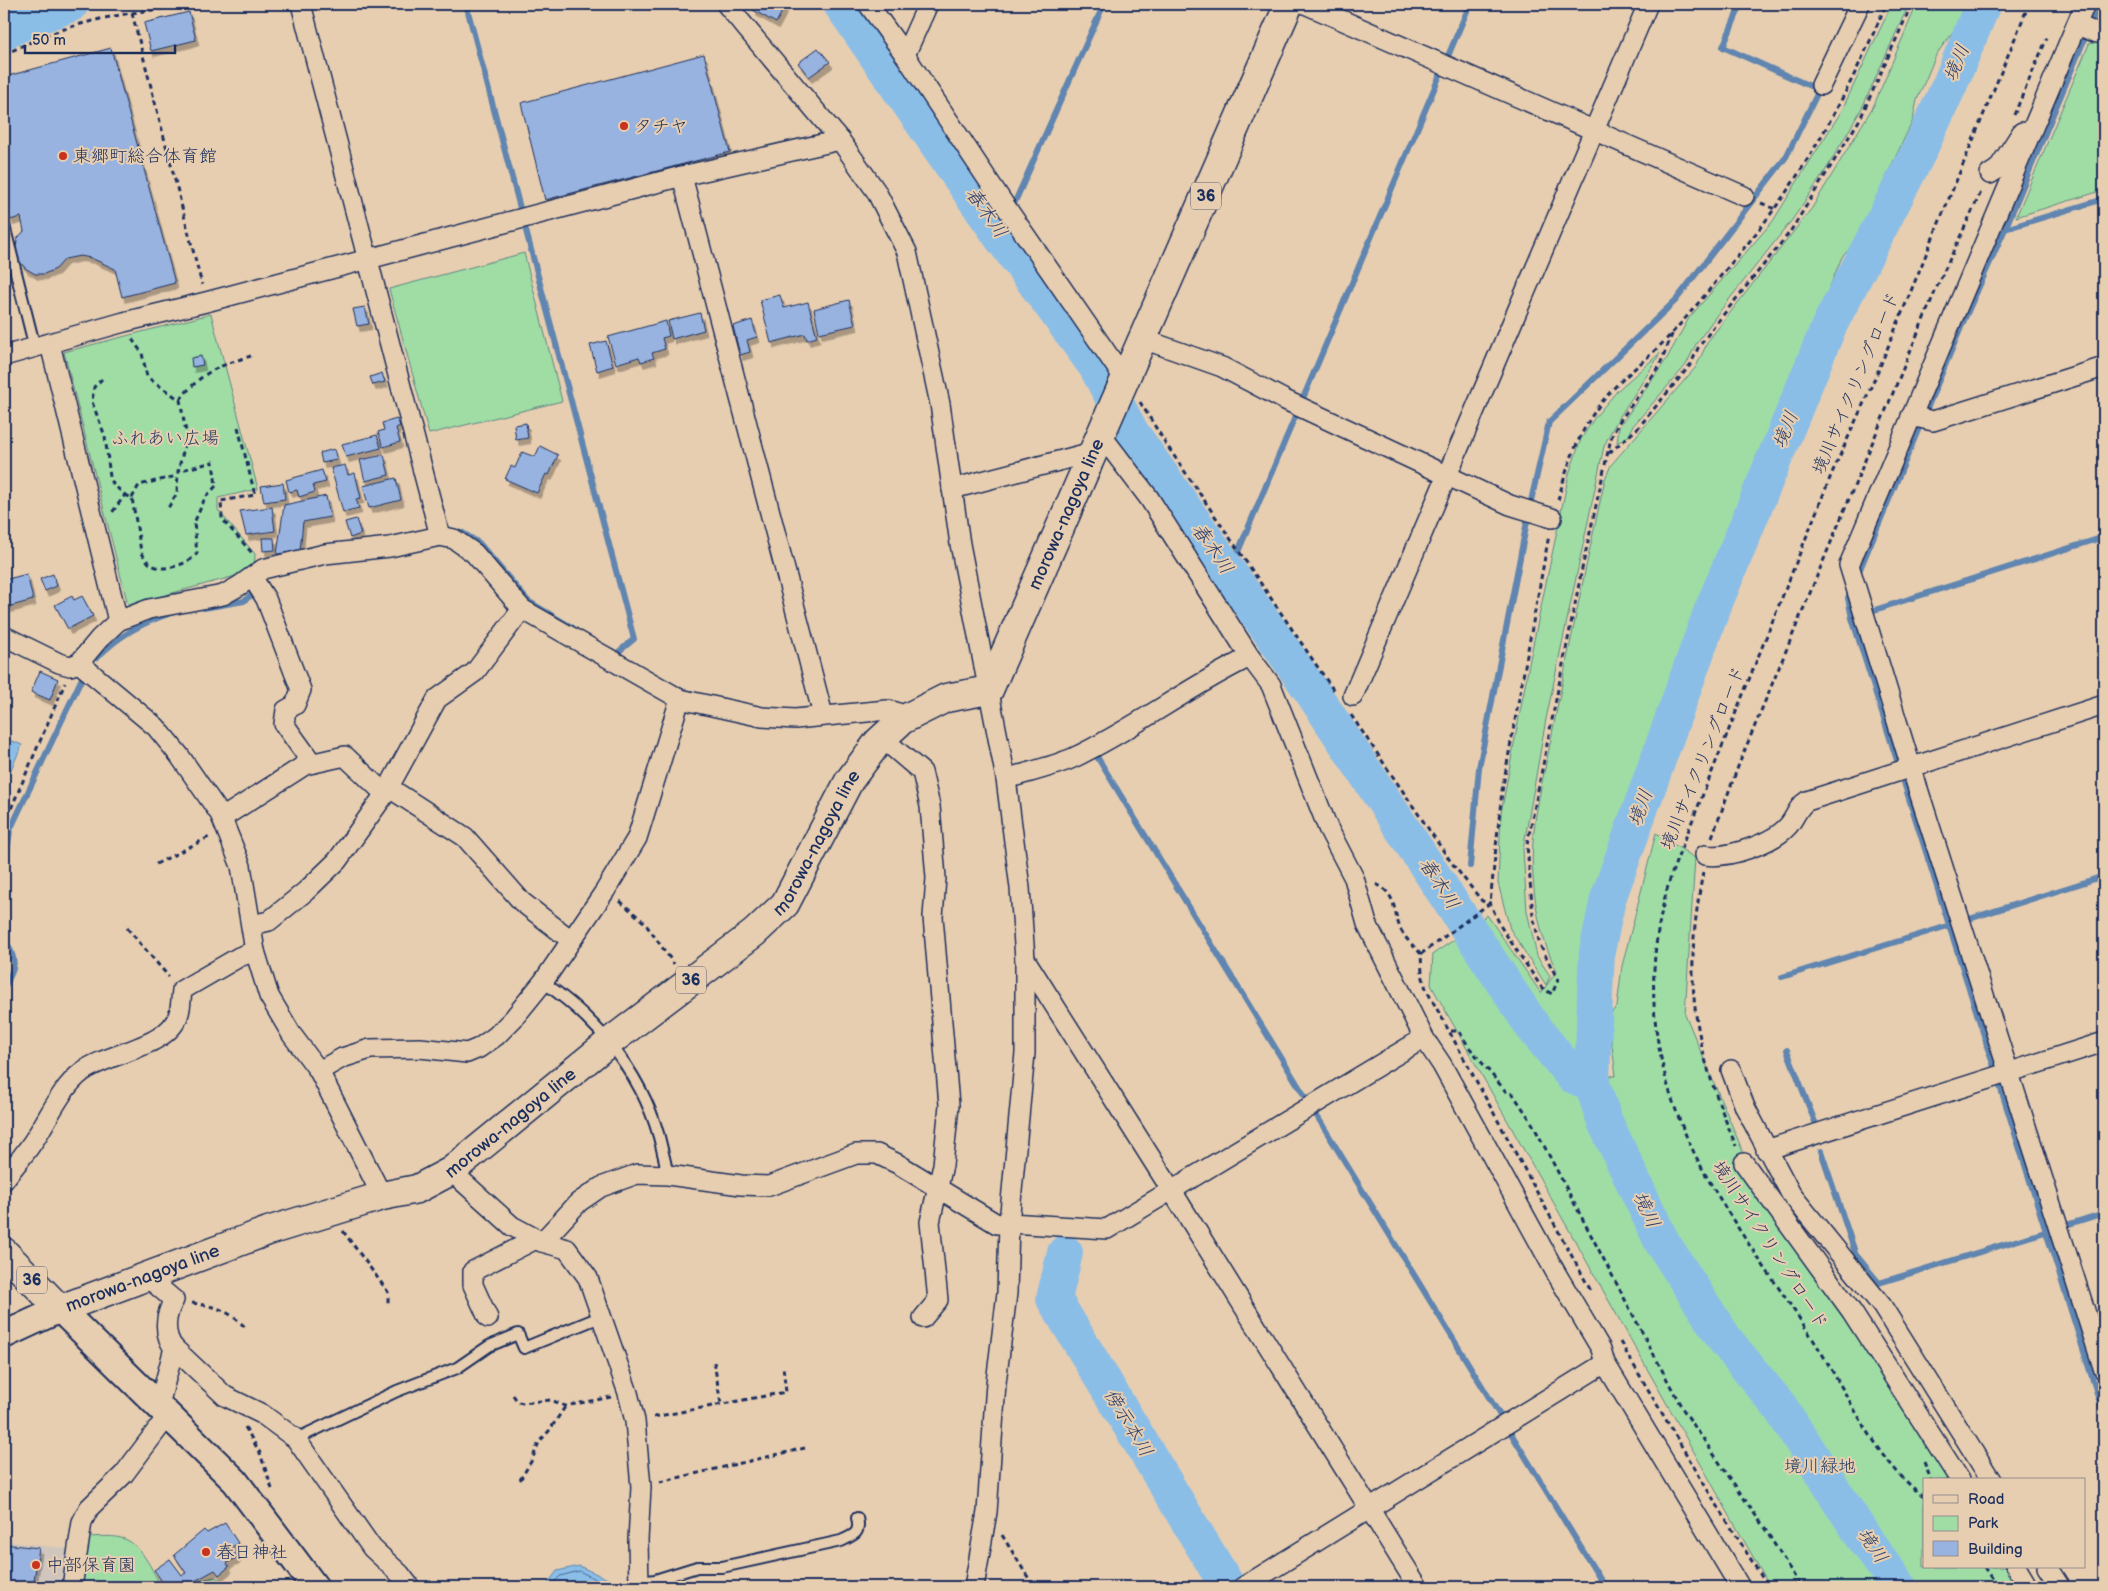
<svg xmlns="http://www.w3.org/2000/svg" width="2108" height="1591" viewBox="0 0 2108 1591" font-family="'Balsamiq Sans','Klee One',sans-serif">
<defs>
<filter id="shadow"><feDropShadow dx="3" dy="5.5" stdDeviation="0" flood-color="#0004"/></filter>
</defs>
<rect width="100%" height="100%" fill="#e8ceb0"/>
<filter id="ink" filterUnits="userSpaceOnUse"><feTurbulence type="fractalNoise" baseFrequency=".02" numOctaves="2"/><feDisplacementMap in="SourceGraphic" scale="10" xChannelSelector="R" yChannelSelector="G"/><feConvolveMatrix kernelMatrix="1 2 1 2 8 2 1 2 1" color-interpolation-filters="sRGB"/></filter>
<g filter="url(#ink)">
<!-- built -->
<path fill="#d0c6be" d="M4,1541l66,8 -6,38h-60z"/>
<!-- green -->
<g fill="#9fdda5" stroke="#5d8682">
<path d="M1892,4h17l-47,104 -38,65 -32,47 -76,96 -20,28 -10,21 -54,62 -2,8 -13,8 2,-16 47,-67 23,-42 84,-97 32,-52 36,-57z"/>
<path d="M1917,4h50l-8,19 -23,32 -19,45 -4,20 -58,123 -13,14 -67,162 -19,38 -2,23 -10,31 -34,76 -54,136 -60,175 -14,106 5,29 -3,22 -17,7 -94,-136 14,-11 54,78 16,-22c-15,-29 -22,-61 -24,-94 -4,-48 10,-96 19,-143 17,-85 34,-170 53,-255l6,-14 85,-98 12,-26 104,-133 62,-103z"/>
<path d="M2104,40v150l-88,27 73,-173z"/>
<path d="M524,253l38,148 -133,33 -40,-145z"/>
<path d="M211,314l47,175 -40,9v12l37,44 -1,17 -126,34 -64,-253z"/>
<path d="M1660,353c-17,32 -41,59 -56,93l-58,273 -23,131 4,61 10,45 13,20 -4,9 -36,-56 -12,-46 3,-70 29,-154 39,-185 12,-35 14,-22 23,-27z"/>
<path d="M1656,833l39,25 -10,156 61,145 207,321h-29v87h85l13,20h-252l-339,-602 2,-31 27,-18 95,136 61,4 -8,-60 9,-9 5,-41z"/>
<path d="M86,1537c11,0 24,-2 35,1 20,4 31,33 41,49h-84z"/>
<path d="M214,1577l13,5 3,5h-38l10,-7z"/>
</g>
<!-- water -->
<g fill="#8bbee7" stroke="#5e85b0">
<path d="M4,738l18,7 -18,40z"/>
<path d="M579,1566l31,14 10,7h-75l12,-16z"/>
</g>
<g fill="none" stroke-linecap="round" stroke-linejoin="round">
<!-- shore -->
<path stroke="#486895" stroke-width="1" d="M550,1587l10,-11 19,-5 33,16"/>
<!-- stream -->
<g stroke="#5e85b0" stroke-width="6">
<path d="M466,4l168,635 -18,15 -4,-3"/>
<path d="M2005,229l99,-30"/>
<path d="M1000,235l104,-231"/>
<path d="M463,533l16,10 49,58 45,27"/>
<path d="M1229,573l241,-569"/>
<path d="M1857,576l107,-256 41,-91 94,-225"/>
<path d="M1851,590l-3,8 4,20 252,797"/>
<path d="M204,608l40,-7 11,-9"/>
<path d="M1865,613l239,-76"/>
<path d="M97,658c21,-22 46,-36 75,-45"/>
<path d="M1096,755l509,832"/>
<path d="M1470,866l9,-98 52,-267 18,-79 127,-122 110,-143 33,-67 -96,-43 18,-43"/>
<path d="M4,877l6,-47 72,-152"/>
<path d="M1963,921l141,-45"/>
<path d="M4,937c13,25 13,27 0,51"/>
<path d="M1782,977l169,-52"/>
<path d="M1787,1050l28,72"/>
<path d="M1821,1151l35,104 23,28 169,-52"/>
<path d="M2060,1227l44,-14"/>
</g>
<!-- river -->
<g stroke="#8bbee7" stroke-width="36">
<path d="M841,4l159,231 96,131 35,66 184,264 218,331 39,48 20,9"/>
<path d="M4,32l26,-13 41,-15"/>
<path d="M1065,1253l-11,46 174,288"/>
<path d="M1899,1587l-35,-49 -84,-131 -54,-66 -64,-99 -57,-120 -13,-38 3,-88 2,-45 11,-52 102,-284 119,-289 89,-173 32,-69 33,-80"/>
</g>
</g>
<!-- building -->
<g fill="#98b3df" stroke="#1b2f5e" filter="url(#shadow)">
<path d="M756,4h30l-10,19 -23,-13z"/>
<path d="M189,12l7,28 -45,11 -7,-28z"/>
<path d="M111,48l64,235 -53,14 -7,-28 -24,-11 -11,-2 -15,3 -9,10 -12,5h-9l-10,-6 -7,-9 -2,-10 1,-10 7,-8 -3,-14 -11,3 -6,-26v-117z"/>
<path d="M818,48l12,14 -21,15 -11,-14z"/>
<path d="M704,54l26,98 -185,48 -24,-97z"/>
<path d="M780,295l4,13 24,-6 9,35 -10,3 -2,-6 -34,9 -11,-43z"/>
<path d="M849,300l6,25 -36,8 -5,-24z"/>
<path d="M365,307l4,17 -12,2 -4,-17z"/>
<path d="M700,313l4,17 -32,9 -4,-18z"/>
<path d="M752,320l5,17 -10,3 3,12 -10,3 -7,-29z"/>
<path d="M666,321l3,15 -7,2 3,11 -13,4 2,5 -13,4 -2,-5 -23,7 -8,-27z"/>
<path d="M606,341l7,25 -16,5 -7,-26z"/>
<path d="M201,356l2,9 -11,2 -1,-9z"/>
<path d="M382,373l3,9 -12,3 -3,-8z"/>
<path d="M397,419l3,7 -4,2 4,14 -17,5 -5,-15 6,-2 -2,-7z"/>
<path d="M526,423l2,15 -12,2 -2,-15z"/>
<path d="M377,435l4,13 -35,9 -4,-13z"/>
<path d="M540,446l18,9 -9,20 -3,-1 -9,19 -32,-14 6,-13 4,2 7,-16 13,5z"/>
<path d="M334,449l3,11 -15,3 -2,-10z"/>
<path d="M384,455l5,20 -24,6 -5,-21z"/>
<path d="M345,465l3,10 7,-2 6,25 -5,1 3,9 -16,4 -12,-44z"/>
<path d="M322,470l4,12 -13,3 2,7 -16,5 -2,-7 -8,2 -3,-12z"/>
<path d="M396,478l5,22 -32,8 -6,-22z"/>
<path d="M283,483l2,16 -21,3 -3,-16z"/>
<path d="M326,496l4,21 -27,5 -3,29 -23,3 7,-49z"/>
<path d="M272,507l3,24 -29,4 -6,-24z"/>
<path d="M356,519l5,15 -11,4 -5,-16z"/>
<path d="M262,538h12l1,12 -12,1z"/>
<path d="M27,574l6,26 -29,8v-28z"/>
<path d="M53,574l4,12 -12,5 -5,-12z"/>
<path d="M72,596l2,4 8,-4 11,20 -25,13 -13,-24z"/>
<path d="M40,671l18,8 -8,21 -19,-8z"/>
<path d="M225,1523l13,20 -7,5 7,9 -11,6 2,4 -10,8 -4,-5 -31,17h-18l-12,-17 16,-11 12,16 4,-2 -12,-18 30,-25 3,3z"/>
<path d="M4,1544l35,4 -6,39h-29z"/>
</g>
<g fill="none" stroke-linecap="round" stroke-linejoin="round">
<defs>
<g id="lane">
<path d="M4,225l31,123"/>
<path d="M543,982c57,39 104,98 119,167 2,9 5,18 5,26"/>
<path d="M296,1439l101,-48 60,-23 32,-22 29,-12 6,14 76,-31"/>
<path d="M639,1582l16,-2 42,-13h25l119,-26c13,-6 20,-8 16,-23"/>
</g>
<g id="street">
<path d="M301,4l139,532"/>
<path d="M726,4l114,136 36,51 31,61 33,152 20,140 46,235 14,109 5,71v94l-16,170 -2,70 -11,90 -9,129 -13,75"/>
<path d="M868,4l37,51 103,155 118,171"/>
<path d="M1305,4l439,192"/>
<path d="M2085,4l-236,561 62,202 193,603"/>
<path d="M2077,25l20,8 7,-2"/>
<path d="M905,55l23,-51"/>
<path d="M1821,85l39,-81"/>
<path d="M1990,174l8,-5 24,-37"/>
<path d="M682,176l141,539"/>
<path d="M1143,339l79,28 63,33 225,105 42,13"/>
<path d="M50,344l68,277"/>
<path d="M4,356l120,-34 82,-20 476,-126 158,-36"/>
<path d="M1911,416l22,5 171,-54"/>
<path d="M1102,436l47,62 101,159 21,28 57,143 26,50 13,46 57,114 18,27 114,208 45,76 4,14 135,224"/>
<path d="M952,489l133,-35 8,3"/>
<path d="M252,577l14,22 35,91 -6,15 -9,5 -2,14 28,39"/>
<path d="M4,636l55,27 11,3 9,-3 20,-24 19,-18 31,-12 74,-14 16,-9 24,-17 62,-15 65,-7 50,-11 14,3 20,14 48,56 158,90 82,18 33,2 92,-9 9,2 6,8"/>
<path d="M79,663l77,64 23,28 41,59 21,52 14,85 14,45 23,39 27,36 63,125"/>
<path d="M1353,696l295,-692"/>
<path d="M882,738l40,34 8,34 6,72 -3,39 16,188 -6,60 -13,57 8,78 -15,18"/>
<path d="M1006,779c22,-7 47,-12 69,-22 61,-29 114,-71 175,-100"/>
<path d="M388,787l77,50 57,65 49,38"/>
<path d="M222,818l83,-53 40,-9 40,38"/>
<path d="M1705,855c23,4 68,-12 83,-29 8,-9 9,-19 19,-25l297,-96"/>
<path d="M252,925l17,-4 37,-30 31,-30 48,-67 52,-95 38,-27 47,-63"/>
<path d="M1025,959l147,232 246,396"/>
<path d="M1731,1070l14,37 46,87 91,112 109,174"/>
<path d="M319,1071l23,-13 28,-9 50,-1 47,5 12,-5 17,-12 17,-17 30,-37 62,-91 32,-53 43,-139"/>
<path d="M1766,1150l338,-108"/>
<path d="M1744,1163l108,149 108,168"/>
<path d="M451,1171l61,55 30,16 25,7 21,29 40,115 7,28 6,66 -3,53 1,47"/>
<path d="M4,1180c10,-14 23,-28 32,-43 13,-20 26,-50 46,-65 26,-20 88,-24 97,-59 2,-7 2,-15 3,-23l57,-33 16,-6"/>
<path d="M542,1242l37,-40 22,-15 36,-13 31,1 73,10 28,1 87,-32h21l21,10 99,60 12,-1 98,6 317,-191"/>
<path d="M147,1277l27,23c-9,15 -11,34 0,48l51,48 37,18 34,25 76,109 28,26 10,13"/>
<path d="M488,1318l-15,-33v-14l63,-32"/>
<path d="M159,1405l15,-57"/>
<path d="M2016,1567l12,20"/>
<path d="M2047,1567l13,20"/>
<path d="M72,1587l10,-65 7,-14 35,-34 45,-60"/>
<path d="M1243,1587l362,-224"/>
</g>
<path id="secondary" d="M4,1335l56,-26 175,172 80,106"/>
<g id="primary">
<path id="s1" d="M4,1252l56,57 208,-78 114,-35 35,-7 34,-18 156,-127 147,-111 31,-29 64,-123 29,-39 24,-22 44,-22 43,-8 300,-686"/>
</g>
</defs>
<!-- lane casing -->
<use href="#lane" stroke="#1b2f5e" stroke-width="14"/>
<!-- street casing -->
<use href="#street" stroke="#1b2f5e" stroke-width="22"/>
<!-- secondary casing -->
<use href="#secondary" stroke="#1b2f5e" stroke-width="30"/>
<!-- primary casing -->
<use href="#primary" stroke="#1b2f5e" stroke-width="31"/>
<!-- path -->
<g stroke="#1b2f5e" stroke-width="3" stroke-dasharray="5 4" stroke-linecap="butt">
<path d="M132,13l70,272"/>
<path d="M4,55c73,-39 142,-47 224,-51"/>
<path d="M2014,115l33,-77"/>
<path d="M1761,203l14,6"/>
<path d="M132,339l10,14 5,24 33,23 7,37 -9,34"/>
<path d="M102,379l-8,8 -2,15 13,34 5,41 3,7 12,11 -14,19"/>
<path d="M180,400c21,-28 38,-34 71,-44"/>
<path d="M1140,402l26,42 168,247"/>
<path d="M238,427l17,68 -34,6 1,18 31,35"/>
<path d="M1609,453l29,-25 53,-64 7,-16 17,-23 75,-93 70,-113 52,-115"/>
<path d="M125,495l7,3 9,53c3,6 7,13 13,15 10,6 38,-3 43,-13l-3,-30 11,-25 11,-12 -3,-24 -35,9 -1,22 -9,15"/>
<path d="M132,498l7,-13 38,-9"/>
<path d="M1558,500c10,-37 22,-72 47,-102 20,-24 47,-42 68,-66 23,-25 44,-52 66,-78 63,-74 110,-161 147,-250"/>
<path d="M1351,715l100,147 31,39 8,2 11,24 41,61 10,6 6,-14 -18,-35 -7,-29 -6,-71 56,-281 28,-126 8,-16 40,-55 14,-35"/>
<path d="M4,825l61,-142"/>
<path d="M1712,837l27,-73 200,-482 43,-92"/>
<path d="M156,864l53,-27"/>
<path d="M1703,872c-6,33 -11,68 -10,102 0,60 20,117 43,172"/>
<path d="M1376,884c22,11 16,27 25,46 5,10 13,16 20,24l1,20 4,15 165,302"/>
<path d="M620,901l24,21 30,42"/>
<path d="M127,928l42,49"/>
<path d="M1421,954l69,-51 12,-112 47,-256"/>
<path d="M1451,1031h8l10,16 38,46 6,1 18,27 151,287 83,121 36,58"/>
<path d="M343,1231l45,61v11"/>
<path d="M192,1303c25,4 35,6 54,25"/>
<path d="M1620,1342l84,142 64,103"/>
<path d="M714,1362l7,42"/>
<path d="M513,1395l5,7 5,1 28,-3 14,6 46,-9"/>
<path d="M654,1417l132,-25 -3,-25"/>
<path d="M245,1427l15,26 13,39"/>
<path d="M1924,1462l7,18"/>
<path d="M520,1480l12,-20 7,-18 10,-11 16,-24"/>
<path d="M660,1482l145,-34"/>
<path d="M1924,1496c-44,-29 -79,-107 -108,-152 -31,-49 -66,-95 -96,-145 -61,-97 -84,-200 -52,-313 5,-19 14,-38 21,-57l143,-356 44,-97 153,-372"/>
<path d="M1002,1535l32,52"/>
<path d="M1984,1567l13,20"/>
</g>
<!-- lane -->
<use href="#lane" stroke="#e8ceb0" stroke-width="10"/>
<!-- street -->
<use href="#street" stroke="#e8ceb0" stroke-width="19"/>
<!-- secondary -->
<use href="#secondary" stroke="#e8ceb0" stroke-width="26"/>
<!-- primary -->
<use href="#primary" stroke="#e8ceb0" stroke-width="28"/>
</g>
</g>
<!-- markers -->
<g fill="#c8321e" stroke="#e8ceb0" stroke-width="2">
<circle cx="624" cy="126" r="5"/>
<circle cx="63" cy="156" r="5"/>
<circle cx="206" cy="1552" r="5"/>
<circle cx="36" cy="1565" r="5"/>
</g>
<g text-anchor="middle" dominant-baseline="central" stroke-width="4" stroke-linejoin="round" paint-order="stroke">
<!-- shield labels -->
<g fill="#e8ceb0" stroke="#585f77" stroke-width="1">
<rect x="1191" y="182.5" width="30" height="27" rx="4"/>
<rect x="676" y="966.5" width="30" height="27" rx="4"/>
<rect x="17" y="1266.5" width="30" height="27" rx="4"/>
</g>
<g font-size="16" font-weight="bold" fill="#1b2f5e">
<text x="1206" y="196">36</text>
<text x="691" y="980">36</text>
<text x="32" y="1280">36</text>
</g>
<!-- poi labels -->
<g font-size="18" fill="#1b2f5e" stroke="#e8ceb0" text-anchor="start">
<text x="634" y="126">タチヤ</text>
<text x="73" y="156">東郷町総合体育館</text>
<text x="216" y="1552">春日神社</text>
<text x="46" y="1565">中部保育園</text>
</g>
<!-- street labels -->
<g font-size="18" fill="#1b2f5e" stroke="#e8ceb0">
<text transform="translate(1856 383) rotate(-67)">境川サイクリングロード</text>
<text stroke="none"><textPath href="#s1" startOffset="1428">morowa-nagoya line</textPath></text>
<text transform="translate(1703 758) rotate(-68)">境川サイクリングロード</text>
<text stroke="none"><textPath href="#s1" startOffset="992">morowa-nagoya line</textPath></text>
<text stroke="none"><textPath href="#s1" startOffset="572">morowa-nagoya line</textPath></text>
<text transform="translate(1770 1245) rotate(57)">境川サイクリングロード</text>
<text stroke="none"><textPath href="#s1" startOffset="168">morowa-nagoya line</textPath></text>
</g>
<!-- park labels -->
<g font-size="18" fill="#284065" stroke="#e8ceb0">
<text x="165" y="438">ふれあい広場</text>
<text x="1820" y="1466">境川緑地</text>
</g>
<!-- water labels -->
<g font-size="19" font-style="italic" fill="#263d6c" stroke="#e8ceb0">
<text transform="translate(1957 63) rotate(-67)">境川</text>
<text transform="translate(986 213) rotate(55)">春木川</text>
<text transform="translate(1786 430) rotate(-68)">境川</text>
<text transform="translate(1212 549) rotate(55)">春木川</text>
<text transform="translate(1641 808) rotate(-70)">境川</text>
<text transform="translate(1439 884) rotate(57)">春木川</text>
<text transform="translate(1646 1210) rotate(65)">境川</text>
<text transform="translate(1128 1423) rotate(59)">傍示本川</text>
<text transform="translate(1872 1546) rotate(56)">境川</text>
</g>
</g>
<!-- margin -->
<rect width="2108" height="1591" fill="none" stroke="#e8ceb0" stroke-width="20"/>
<rect x="10" y="10" width="2088" height="1571" fill="none" stroke="#1b2f5e" stroke-width="2" filter="url(#ink)"/>
<!-- legend -->
<rect x="1923" y="1478" width="162" height="90" fill="#e8ceb0" stroke="#968e8f"/>
<rect x="1933" y="1495" width="25" height="8" fill="#e8ceb0" stroke="#968e8f"/>
<text x="1968" y="1504" font-size="15" fill="#1b2f5e">Road</text>
<rect x="1933" y="1516" width="25" height="15" fill="#9fdda5" stroke="#968e8f"/>
<text x="1968" y="1528" font-size="15" fill="#1b2f5e">Park</text>
<rect x="1933" y="1541" width="25" height="15" fill="#98b3df" stroke="#968e8f"/>
<text x="1968" y="1554" font-size="15" fill="#1b2f5e">Building</text>
<!-- scale -->
<path d="M25 45v8h150v-8" fill="none" stroke="#1b2f5e" stroke-width="2.5"/>
<text x="32" y="45" font-size="15" fill="#1b2f5e" stroke="#e8ceb0" stroke-width="4" paint-order="stroke">50 m</text>
</svg>
